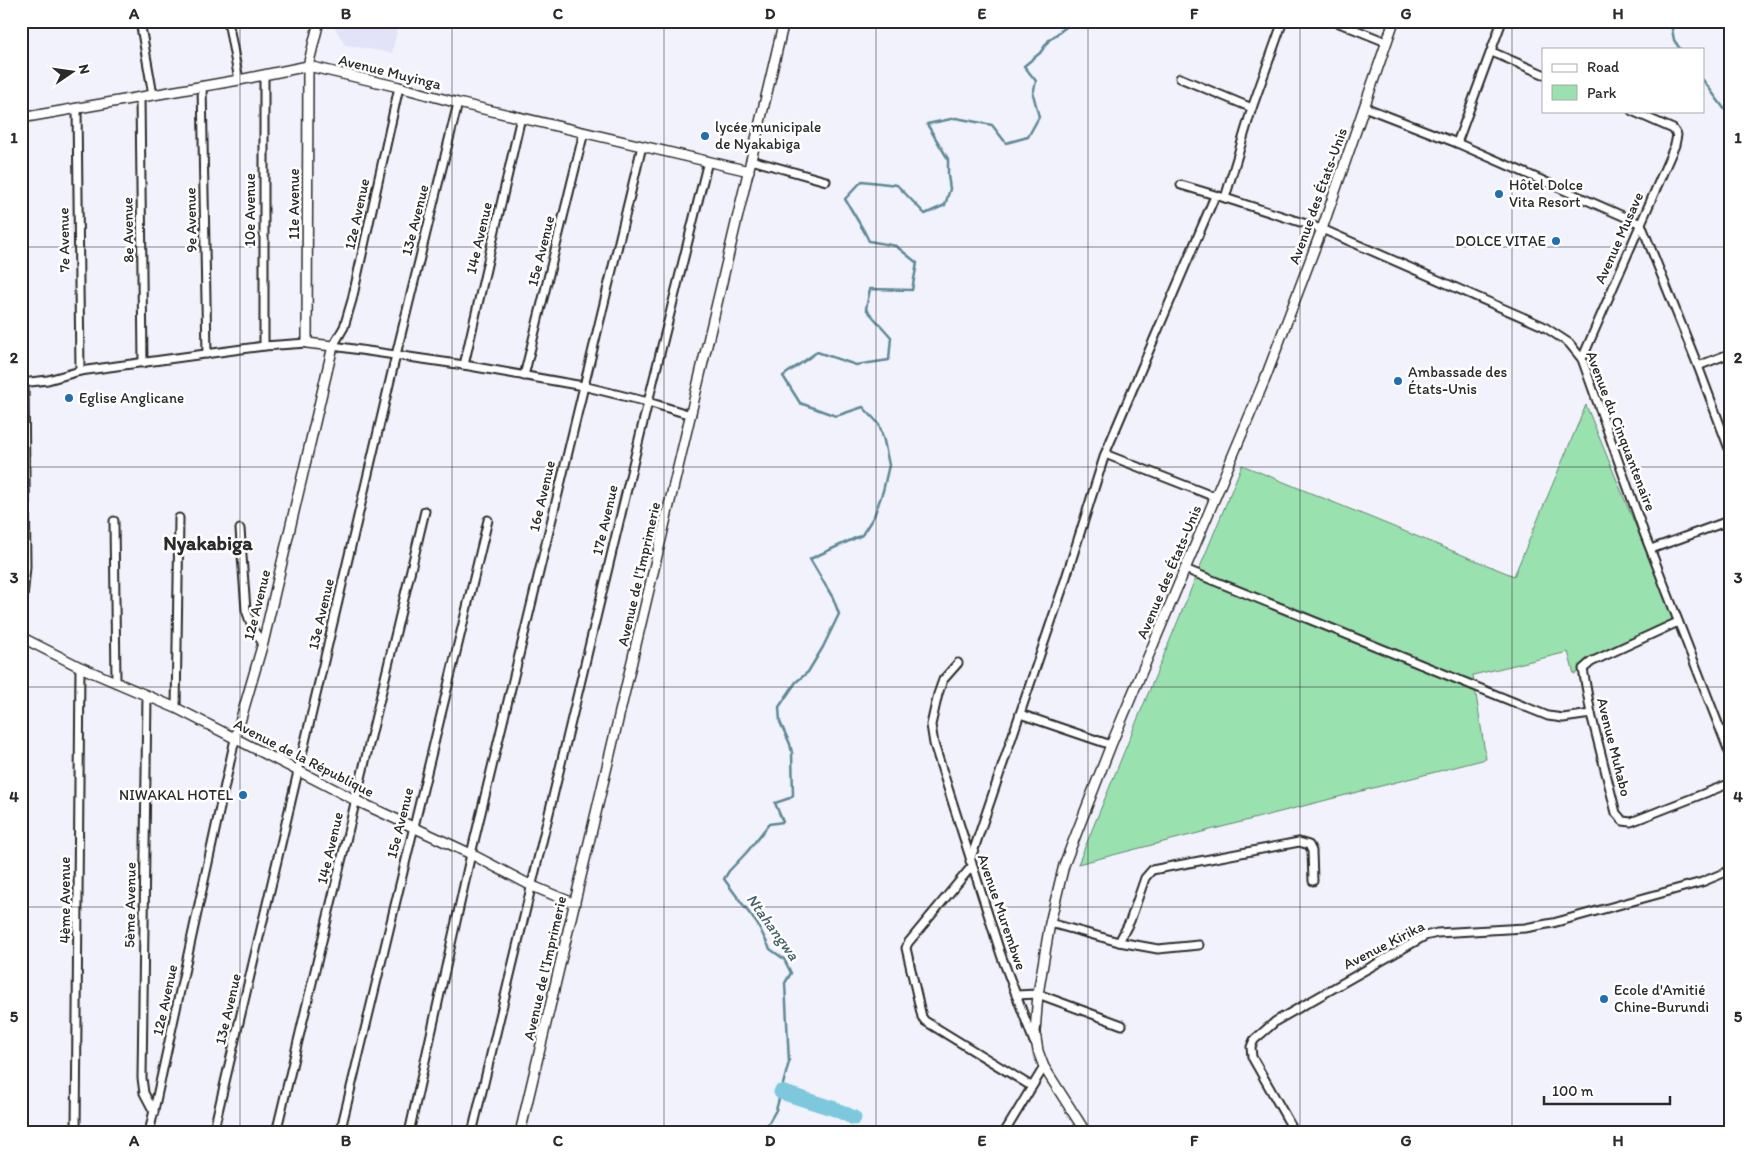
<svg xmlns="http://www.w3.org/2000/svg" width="1752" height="1154" viewBox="0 0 1752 1154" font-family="Itim,sans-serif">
<rect width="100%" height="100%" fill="#f2f2fc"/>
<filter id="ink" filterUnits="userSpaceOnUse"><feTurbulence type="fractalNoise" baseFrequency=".02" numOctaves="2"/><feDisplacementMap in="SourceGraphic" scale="10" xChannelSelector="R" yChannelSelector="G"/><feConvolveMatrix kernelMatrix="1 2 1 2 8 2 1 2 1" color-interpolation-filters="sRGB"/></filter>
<g filter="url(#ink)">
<!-- built -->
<path fill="#e2e2f8" d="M337,21h62l-7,32 -47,-8 -10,-17z"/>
<!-- green -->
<path fill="#99e1af" stroke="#62866d" d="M1586,405l91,222 -103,47 -6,-22 -95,23 13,84 -408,105 164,-399 272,111z"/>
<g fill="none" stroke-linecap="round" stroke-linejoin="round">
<!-- stream -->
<g stroke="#5c8996" stroke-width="2.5">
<path d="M1675,21l-3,8 2,11 6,9"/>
<path d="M1703,80l28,38"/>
<path d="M763,1133l13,-23 13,-48 -4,-79 6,-10 -7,-14 -14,-10 -12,-24 -34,-46 5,-8 18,-19 22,-28 14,-2 -8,-19 15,-5 3,-3 -1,-42 -2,-9 -10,-22 -1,-15 17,-25 12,-10 15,-25 16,-33 -6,-16 -23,-39 52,-24 12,-19 9,-25 6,-26 -5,-24 -5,-17 -16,-17 -27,9 -36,-13 -17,-27 34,-24 39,13 33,-5 2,-23 -25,-28 4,-20 42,1 5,-27 -21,-17 -27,-5 -5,-10 -19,-32 17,-18 35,4 28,29 20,-9 5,-16 -2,-14v-16l-21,-35 29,-6 36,7 14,18 22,-6 11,-20 -6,-23 3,-13 -12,-15 16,-13 9,-13 25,-19"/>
</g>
<!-- river -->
<path stroke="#7dc8dd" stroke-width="15" d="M781,1092l54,17 19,9"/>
<defs>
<g id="minor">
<path d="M140,21l13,74"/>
<path d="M228,21l11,59"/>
<path d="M1334,21l52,21"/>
<path d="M1492,52l51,22"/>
<path d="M1180,78l72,30"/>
<path d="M202,86l5,268"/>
<path d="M399,87l-47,213 -8,27 -11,19 131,19 119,21 65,16 43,13"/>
<path d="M140,97l3,266"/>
<path d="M1364,107l93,36 184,81 57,142 33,88"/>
<path d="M77,108l3,263"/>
<path d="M1457,143l45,-122"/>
<path d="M751,160l75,21"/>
<path d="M1181,185l44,13 97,31 221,97 26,17 13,16 62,174 87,224"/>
<path d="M1225,198l27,-90 31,-87"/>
<path d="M264,346v-271"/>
<path d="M1582,359l93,-214 2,-10 -4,-6 -41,-18"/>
<path d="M464,365l57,-248"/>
<path d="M1698,366l33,-13"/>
<path d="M524,376l60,-244"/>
<path d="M21,383l27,-3 32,-9 184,-25 43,-3"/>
<path d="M1105,454l110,43"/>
<path d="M114,521l2,160"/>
<path d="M240,529l6,81 7,20 10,13"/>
<path d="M1651,549l80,-29"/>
<path d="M1185,569l363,147 15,2 28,-4"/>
<path d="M21,619l5,-52 -2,-184"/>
<path d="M1678,622l-87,40 -8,7 8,45 25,99 7,8 8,1 100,-39"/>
<path d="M958,663l-15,17 -5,14 -7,31 3,19 67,211 33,87"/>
<path d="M147,695l-5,383 2,15 10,19"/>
<path d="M176,708l3,-190"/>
<path d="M1020,714l91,31"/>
<path d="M970,861l93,-274 42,-133 110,-258"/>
<path d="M972,866l-64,77 -2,5 16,69 3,4 106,65"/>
<path d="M1050,923l69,19 11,-21 15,-43 7,-8 147,-28 10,3 3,6 1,30"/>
<path d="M1119,942l39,7 41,-4"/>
<path d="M1016,995l22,-1 84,31"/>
<path d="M76,1133l4,-466"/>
<path d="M149,1133l86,-394"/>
<path d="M213,1133l183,-778 62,-252"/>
<path d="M276,1133l149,-622"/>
<path d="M340,1133l148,-613"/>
<path d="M409,1133l62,-279 171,-708"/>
<path d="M472,1133l176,-731 60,-241"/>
<path d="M1004,1133l40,-66"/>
<path d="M1295,1133l-43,-76 -1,-10 3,-7 22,-19 149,-85 12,-3 88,-5 28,-5 149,-41 29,-12"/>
</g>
<g id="tertiary">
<path d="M21,118l218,-38 69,-14 91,21 59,16 291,68"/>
<path d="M21,637l59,30 96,41 179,92 116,54 59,31 45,19"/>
<path d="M235,739l28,-96 70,-297 -26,-3 1,-277 11,-45"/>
<path d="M520,1133l264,-1112"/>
<path d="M1086,1133l-42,-66 -6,-16 -3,-19 3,-38 12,-71 14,-58 47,-120 154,-366 57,-150 72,-208"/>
</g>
</defs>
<!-- minor casing -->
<use href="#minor" stroke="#2b2b2b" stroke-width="11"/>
<!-- tertiary casing -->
<use href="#tertiary" stroke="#2b2b2b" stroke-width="12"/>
<!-- minor -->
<use href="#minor" stroke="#fff" stroke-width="7"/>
<!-- tertiary -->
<use href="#tertiary" stroke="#fff" stroke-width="9"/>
</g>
</g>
<!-- grid -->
<path fill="none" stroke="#2b2b2b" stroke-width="1" stroke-opacity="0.55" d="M240,21v1112M452,21v1112M664,21v1112M876,21v1112M1088,21v1112M1300,21v1112M1512,21v1112M21,247h1710M21,467h1710M21,687h1710M21,907h1710"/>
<!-- markers -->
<g fill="#1f6fb2" stroke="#fff" stroke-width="2">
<circle cx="705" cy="136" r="5"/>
<circle cx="1499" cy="194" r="5"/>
<circle cx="1556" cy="241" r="5"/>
<circle cx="1398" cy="381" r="5"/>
<circle cx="69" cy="398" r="5"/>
<circle cx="243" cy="795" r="5"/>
<circle cx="1604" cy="999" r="5"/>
</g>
<g text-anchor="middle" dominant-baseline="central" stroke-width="5" stroke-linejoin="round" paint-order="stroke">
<!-- street labels -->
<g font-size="15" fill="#2b2b2b" stroke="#fff">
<text transform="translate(390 72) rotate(14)">Avenue Muyinga</text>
<text transform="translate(1318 196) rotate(-70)">Avenue des États-Unis</text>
<text transform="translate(294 204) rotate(-90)">11e Avenue</text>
<text transform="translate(250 210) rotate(-90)">10e Avenue</text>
<text transform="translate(357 214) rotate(-78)">12e Avenue</text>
<text transform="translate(191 220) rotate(-91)">9e Avenue</text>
<text transform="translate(415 220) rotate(-76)">13e Avenue</text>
<text transform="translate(128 230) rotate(-91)">8e Avenue</text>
<text transform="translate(479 238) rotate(-77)">14e Avenue</text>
<text transform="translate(1619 238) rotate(-66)">Avenue Musave</text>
<text transform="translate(64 240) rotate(-91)">7e Avenue</text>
<text transform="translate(541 251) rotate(-76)">15e Avenue</text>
<text transform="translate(1621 431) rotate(69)">Avenue du Cinquantenaire</text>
<text transform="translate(542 496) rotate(-77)">16e Avenue</text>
<text transform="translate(605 520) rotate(-77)">17e Avenue</text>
<text transform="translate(1169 572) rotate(-67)">Avenue des États-Unis</text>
<text transform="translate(639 574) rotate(-77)">Avenue de l'Imprimerie</text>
<text transform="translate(257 605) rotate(-76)">12e Avenue</text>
<text transform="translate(321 614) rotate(-77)">13e Avenue</text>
<text transform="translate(1614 747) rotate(76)">Avenue Muhabo</text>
<text transform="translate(304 758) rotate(27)">Avenue de la République</text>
<text transform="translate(400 823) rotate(-76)">15e Avenue</text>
<text transform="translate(330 848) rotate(-77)">14e Avenue</text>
<text transform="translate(65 900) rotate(-90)">4ème Avenue</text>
<text transform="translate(130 905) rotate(-89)">5ème Avenue</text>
<text transform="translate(1002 912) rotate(71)">Avenue Murembwe</text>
<text transform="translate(1384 945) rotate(-27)">Avenue Kirika</text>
<text transform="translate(545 968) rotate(-77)">Avenue de l'Imprimerie</text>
<text transform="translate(165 1000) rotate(-78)">12e Avenue</text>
<text transform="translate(228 1009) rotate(-77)">13e Avenue</text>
</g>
<!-- poi labels -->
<g font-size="15" fill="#2b2b2b" stroke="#fff" text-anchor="start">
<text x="715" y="127">lycée municipale<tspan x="715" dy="17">de Nyakabiga</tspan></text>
<text x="1509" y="185">Hôtel Dolce<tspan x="1509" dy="17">Vita Resort</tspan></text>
<text x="1546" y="241" text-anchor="end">DOLCE VITAE</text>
<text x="1408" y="372">Ambassade des<tspan x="1408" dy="17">États-Unis</tspan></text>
<text x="79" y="398">Eglise Anglicane</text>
<text x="233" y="795" text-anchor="end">NIWAKAL HOTEL</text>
<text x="1614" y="990">Ecole d'Amitié<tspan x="1614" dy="17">Chine-Burundi</tspan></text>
</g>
<!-- water labels -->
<g font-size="16" font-style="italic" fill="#486269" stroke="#fff">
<text transform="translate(773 927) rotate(54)">Ntahangwa</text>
</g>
<!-- district labels -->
<g font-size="20" font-weight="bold" fill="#2b2b2b" stroke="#fff">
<text x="208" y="543">Nyakabiga</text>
</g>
</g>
<!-- margin -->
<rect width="1752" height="1154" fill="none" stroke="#fff" stroke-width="55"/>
<!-- legend -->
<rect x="1542" y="48" width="162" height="65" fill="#ffffff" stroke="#aaaaaa"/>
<rect x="1552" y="64" width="25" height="8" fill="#ffffff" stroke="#aaaaaa"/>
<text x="1587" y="72" font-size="15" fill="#2b2b2b">Road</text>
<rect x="1552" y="85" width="25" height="15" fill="#99e1af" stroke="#aaaaaa"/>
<text x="1587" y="98" font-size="15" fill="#2b2b2b">Park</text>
<!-- north arrow -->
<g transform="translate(72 72) rotate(77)" stroke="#ffffff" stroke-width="4" paint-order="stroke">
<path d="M0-4L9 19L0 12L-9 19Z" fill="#2b2b2b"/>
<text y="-8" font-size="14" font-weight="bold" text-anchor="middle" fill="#2b2b2b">N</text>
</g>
<!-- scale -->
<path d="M1544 1096v8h126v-8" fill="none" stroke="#2b2b2b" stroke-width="2.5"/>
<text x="1552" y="1096" font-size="15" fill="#2b2b2b" stroke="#ffffff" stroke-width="4" paint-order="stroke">100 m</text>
<rect x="28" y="28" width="1696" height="1098" fill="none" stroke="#2b2b2b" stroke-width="2"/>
<g font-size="16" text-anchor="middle" font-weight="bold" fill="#2b2b2b">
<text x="134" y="19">A</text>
<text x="346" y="19">B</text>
<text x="558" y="19">C</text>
<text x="770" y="19">D</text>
<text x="982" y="19">E</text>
<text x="1194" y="19">F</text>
<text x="1406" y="19">G</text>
<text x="1618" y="19">H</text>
<text x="14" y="143">1</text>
<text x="1738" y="143">1</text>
<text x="14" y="363">2</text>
<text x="1738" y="363">2</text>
<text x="14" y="583">3</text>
<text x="1738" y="583">3</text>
<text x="14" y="802">4</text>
<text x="1738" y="802">4</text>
<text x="14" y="1022">5</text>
<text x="1738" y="1022">5</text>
<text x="134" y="1146">A</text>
<text x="346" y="1146">B</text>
<text x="558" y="1146">C</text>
<text x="770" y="1146">D</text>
<text x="982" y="1146">E</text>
<text x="1194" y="1146">F</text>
<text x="1406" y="1146">G</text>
<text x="1618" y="1146">H</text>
</g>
</svg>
